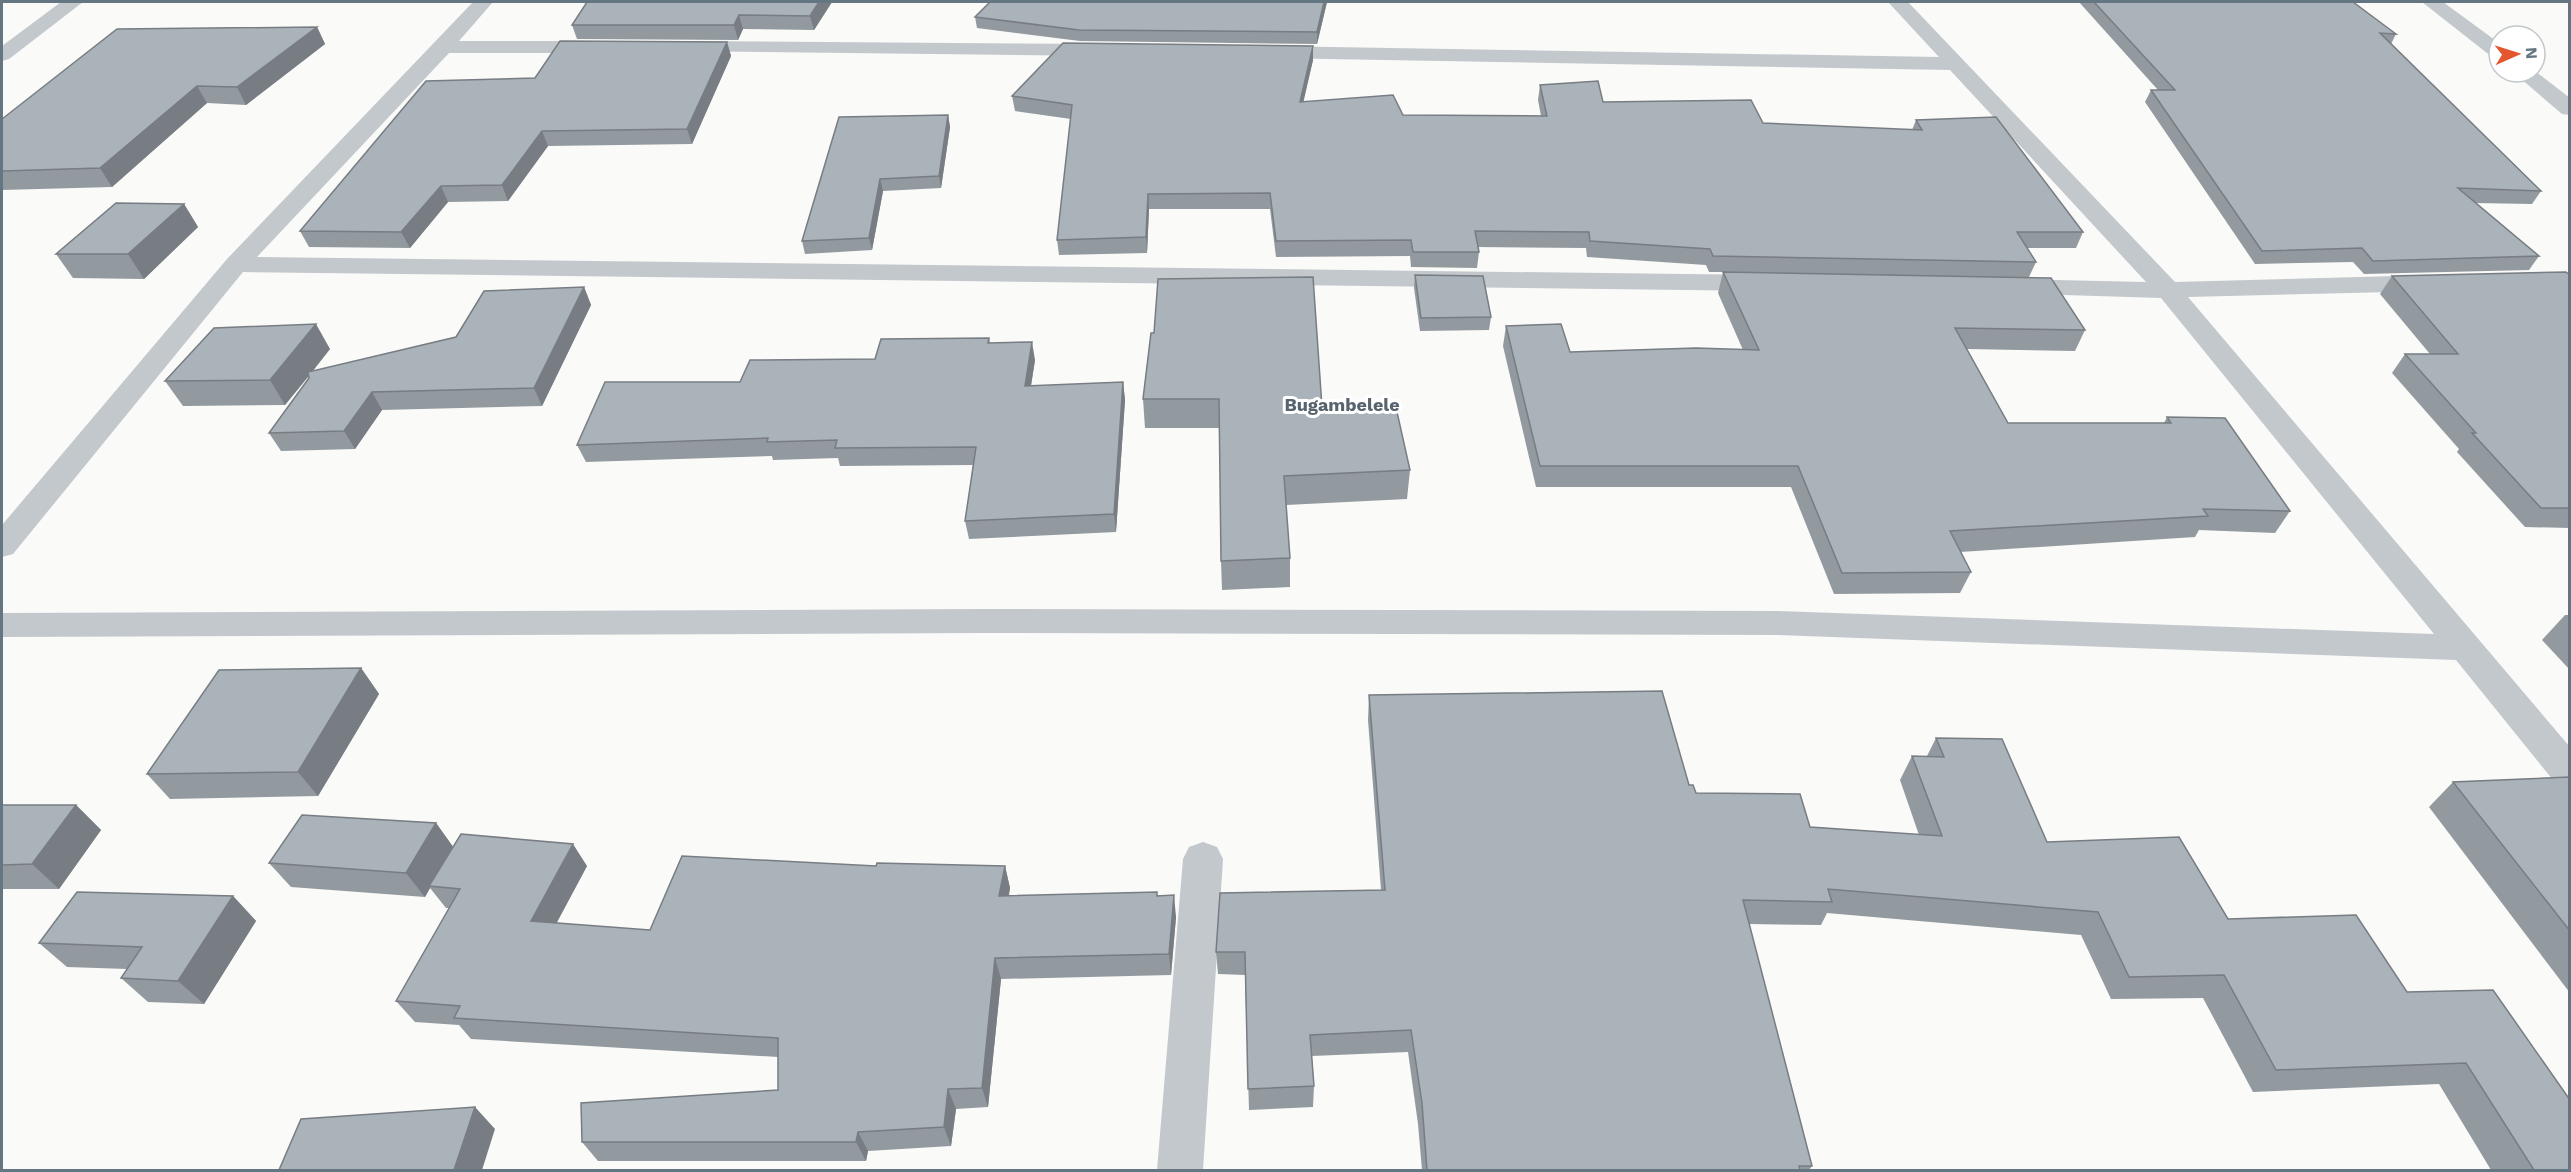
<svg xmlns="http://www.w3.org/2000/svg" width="2571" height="1172" viewBox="0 0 2571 1172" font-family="'Work Sans',sans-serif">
<rect width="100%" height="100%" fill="#fafaf8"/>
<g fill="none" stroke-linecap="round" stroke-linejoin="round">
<!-- minor -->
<g fill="#c3c8cc" fill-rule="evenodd">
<path d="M61,2h22l-74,57 -7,2v-15z"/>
<path d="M473,2h20l-34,39h142l7,2 3,4 -3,4 -7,2h-152l-192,204 1510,18 9,3 4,5 -4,5 -9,3 -1524,-19 -230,282 -11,3v-32l225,-266z"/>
<path d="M1888,2h20l267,280 258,-7 9,3 4,5 -4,5 -9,3 -245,6 382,450v42l-13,-4 -101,-125 -678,-25 -796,-2 -980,4v-24l980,-4 796,2 656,23 -273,-336 -157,-5 -4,-6 4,-6 9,-2 133,3 -196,-212 -683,-12 -7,-2 -3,-4 3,-4 7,-2 672,11z"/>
<path d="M2422,2h21l56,41v16l-7,-2z"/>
<path d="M682,41l420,3 7,2 3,4 -3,4 -7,2 -427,-5 -3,-4 3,-4z"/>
<path d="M2535,71l35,27v17l-8,-1 -49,-42z"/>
<path d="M1203,842l14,5 6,12 -20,311h-46l26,-311 6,-12z"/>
</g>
</g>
<!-- wall -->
<g fill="#929a9f">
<path d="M832,2l-18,28 -71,-1 -5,11 -161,-1 -5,-14z"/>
<path d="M1327,2l-10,42 -237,-3 -103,-13 -2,-11z"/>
<path d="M2079,2h274l43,32 -5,10 150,147 -9,13 -57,-1 64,53 -10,14 -165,4 -11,-12 -98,2 -110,-162 6,-12h7z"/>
<path d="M317,27l8,17 -79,61 -39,-2 -95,84 -110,3v-71z"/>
<path d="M727,42l4,14 -39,88 -144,2 -40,55 -60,1 -38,46 -101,-1 -9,-16 235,-153z"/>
<path d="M1313,46v14l-10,41 100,14 138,1 -3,-16 2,-15 63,17 160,21 149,7 4,-10 167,112 -7,16h-49l9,14 -7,15 56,53 -10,21 -108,-2 41,74h156l3,-6 123,94 -15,22 -76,-3 -4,7 -235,15 11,20 -11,21 -126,1 -43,-107h-255l-33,-141 3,-20 64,26 173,-2 -25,-57 5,-21h-14l-3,-7 -119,-8 -1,-9 -108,-1 1,5 -2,16 -66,-1 -1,-11 -134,1 -6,-48h-121l-2,44 -88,2 -2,-15 14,-121 -56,-8 -3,-15z"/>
<path d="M948,115l2,12 -9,61 -58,3 -11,59 -67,4 -3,-13z"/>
<path d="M184,204l14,23 -54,52 -71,-1 -17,-24z"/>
<path d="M1415,275l76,42 -2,13 -69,1 -6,-43z"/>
<path d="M2570,275v253l-45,-1 -68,-75 2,-3 -67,-76 13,-19h25l-50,-60 12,-18z"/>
<path d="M584,287l7,18 -49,101 -160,4 -27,39 -74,2 -12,-18 40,-55v-2l-24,29 -102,1 -18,-25 165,-32 -17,22 143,-34z"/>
<path d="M1151,333l171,74 88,63 -3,29 -121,6 4,53v29l-68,3 -1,-29 -1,-133h-75l-2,-29z"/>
<path d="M989,338l1,5 45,17 -4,26 92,-4 2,18 -9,132 -147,7 -4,-18 8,-56 -133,1 -2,-8 -65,2 -1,-4 -186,6 -9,-17 163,-63 135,-23z"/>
<path d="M2565,615h5v55l-28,-30z"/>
<path d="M361,668l18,26 -61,102 -148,3 -23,-25z"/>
<path d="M1369,695l320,90 7,8 114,34 109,8 -19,-55 12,-24h15l9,-18 111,104 181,77 179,73 163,178h-79l-52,-86 -186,8 -50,-94 -92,1 -30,-64 -254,-22 -6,12 -72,-1 63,242 -3,4h-387l-4,-46 -10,-72 -96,4 2,30 -1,21 -64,3 -4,-135 -27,-1 -2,-22 165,-62 -13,-170z"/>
<path d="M2570,777v216l-141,-186 24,-25z"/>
<path d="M2,805h74l25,25 -42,59h-57z"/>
<path d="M436,823l17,24 134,19 -31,57 94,7 226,-64h129l5,22 -1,7 148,1 19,21 -5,58 -170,4 -13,128 -32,2 -5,37 -83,5 -2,10h-268l-16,-19 196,-52v-33l-307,-18 -12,-14 -44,-3 -19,-21 53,-93h-3l-16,-20 -5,9 -134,-10 -22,-24z"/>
<path d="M233,896l23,25 -52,83 -56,-2 -27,-24 6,-9 -60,-2 -28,-24z"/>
</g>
<!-- shaded-wall -->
<g fill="#777d82">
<path d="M819,2h13l-18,28 -4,-14z"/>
<path d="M1324,2h3l-10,42v-12z"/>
<path d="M739,15l4,14 -5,11 -4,-15z"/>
<path d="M317,27l8,17 -79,61 -9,-18z"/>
<path d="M727,42l4,14 -39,88 -5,-15z"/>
<path d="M1313,46v14l-13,57v-15z"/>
<path d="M197,86l10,17 -95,84 -12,-19z"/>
<path d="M948,115l2,12 -9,61 -2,-12z"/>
<path d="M542,131l6,15 -40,55 -6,-16z"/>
<path d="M880,179l3,12 -11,59 -3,-12z"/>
<path d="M441,186l7,16 -38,46 -9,-16z"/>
<path d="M1148,194l1,15 -2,44 -1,-16z"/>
<path d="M184,204l14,23 -54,52 -16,-25z"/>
<path d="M584,287l7,18 -49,101 -8,-18z"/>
<path d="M316,324l14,25 -45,56 -15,-25z"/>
<path d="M1032,342l3,18 -7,44 -3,-18z"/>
<path d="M1123,382l2,18 -9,132 -2,-18z"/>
<path d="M372,392l10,18 -27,39 -11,-18z"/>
<path d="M361,668l18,26 -61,102 -20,-24z"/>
<path d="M76,805l25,25 -42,59 -27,-25z"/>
<path d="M436,823l18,25 -25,38 1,2 -5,9 -19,-24z"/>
<path d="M573,844l14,22 -41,77 -15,-22z"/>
<path d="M1005,866l5,22 -6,29 -5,-21z"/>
<path d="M1174,895l2,22 -5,58 -2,-21z"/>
<path d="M233,896l23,25 -52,83 -26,-23z"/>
<path d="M995,958l6,21 -13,128 -6,-19z"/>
<path d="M948,1089l8,20 -5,37 -7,-19z"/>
<path d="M475,1107l20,22 -13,41h-28z"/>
<path d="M858,1132l10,19 -2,10 -10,-19z"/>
</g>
<!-- building -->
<g fill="#aab3b9" stroke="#777d82" stroke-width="1.5">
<path d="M587,2h232l-9,14 -71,-1 -5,10h-162z"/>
<path d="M990,2h334l-7,30 -238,-2 -104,-13z"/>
<path d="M2094,2h259l43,32 -16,-1 161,158 -83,-3 81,68 -166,5 -11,-13 -100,3 -111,-161h24z"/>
<path d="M317,27l-80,60 -40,-1 -97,82 -98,3v-52l115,-90z"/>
<path d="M560,41l167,1 -40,87 -145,2 -40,54 -61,1 -40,46 -101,-1 126,-150 109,-3z"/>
<path d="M1063,43l250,3 -13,56 93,-7 10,20 144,1 -7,-31 58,-4 5,21 148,-2 12,23 159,7 -6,-10 80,-3 87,115h-66l19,30 -323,-6 -3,-7 -120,-8 -1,-9 -114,-1 4,21h-66l-2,-12 -135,1 -6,-48 -122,1 -2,43 -89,3 15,-135 -60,-9z"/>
<path d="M948,115l-9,61 -59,3 -11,59 -67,3 37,-124z"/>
<path d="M116,203l68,1 -56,50h-72z"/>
<path d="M1723,272l328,6 34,52 -130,-2 53,95h163l-4,-6 58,1 65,93 -87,-2 5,7 -258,15 21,41 -129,1 -44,-107h-258l-34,-140 55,-2 9,28 126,-4 63,2z"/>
<path d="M2566,272l4,3v233h-29l-69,-75h4l-71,-79h53l-66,-78z"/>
<path d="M1415,275l68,1 8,41 -70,1z"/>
<path d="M1313,277l9,130 73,-4 15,67 -126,6 6,82 -69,3 -2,-162h-76l8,-66h3l4,-54z"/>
<path d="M584,287l-50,101 -162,4 -28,39 -75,2 40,-55 -1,-6 148,-35 28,-46z"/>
<path d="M316,324l-46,56 -105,1 49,-53z"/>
<path d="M989,338l-1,5 44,-1 -7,44 98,-4 -9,132 -149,7 11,-74 -141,1 2,-8 -70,2 1,-4 -191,7 28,-63h135l10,-22 125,-1 6,-20z"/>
<path d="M361,668l-63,104 -151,2 72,-104z"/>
<path d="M1662,691l27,94h4l3,8 104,1 10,33 132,9 -30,-80 32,1 -8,-19 66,1 45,103 132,-5 49,82 128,-4 51,77 86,-2 77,110v70h-36l-68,-107 -190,7 -52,-95 -95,2 -31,-65 -270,-23 4,13 -89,-2 69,266h-13l1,4h-373l-5,-67 -11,-73 -101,5 4,51 -66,3 -3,-137h-29l4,-59 165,-3 -16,-195z"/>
<path d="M2570,777v154l-117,-149z"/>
<path d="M2,805h74l-44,59 -30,1z"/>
<path d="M302,815l134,8 -30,50 -137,-10z"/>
<path d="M461,834l112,10 -42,77 119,9 32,-74 194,10 1,-3 128,3 -6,30 158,-4v4l17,-1 -5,59 -174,4 -13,130 -34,1 -4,38 -86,5 -2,10h-274l-1,-39 197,-13v-52l-324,-20 6,-12 -64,-5 64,-112 -31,-3z"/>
<path d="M77,892l156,4 -55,85 -57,-3 21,-31 -103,-4z"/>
<path d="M475,1107l-21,63h-175l22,-51z"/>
</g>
<g text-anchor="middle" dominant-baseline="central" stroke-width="6" stroke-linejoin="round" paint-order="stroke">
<!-- quarter labels -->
<g font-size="18" font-weight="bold" fill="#57646e" stroke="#fff">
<text x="1342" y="404">Bugambelele</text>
</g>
</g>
<!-- border -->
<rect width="2571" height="1172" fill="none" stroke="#657683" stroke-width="6"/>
<!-- north arrow -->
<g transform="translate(2517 54) rotate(87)"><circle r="28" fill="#ffffff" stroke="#c1c8cd" stroke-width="1.5"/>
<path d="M0-4.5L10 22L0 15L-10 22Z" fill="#e4572e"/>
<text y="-9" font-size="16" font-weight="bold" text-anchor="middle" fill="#657683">N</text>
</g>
</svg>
